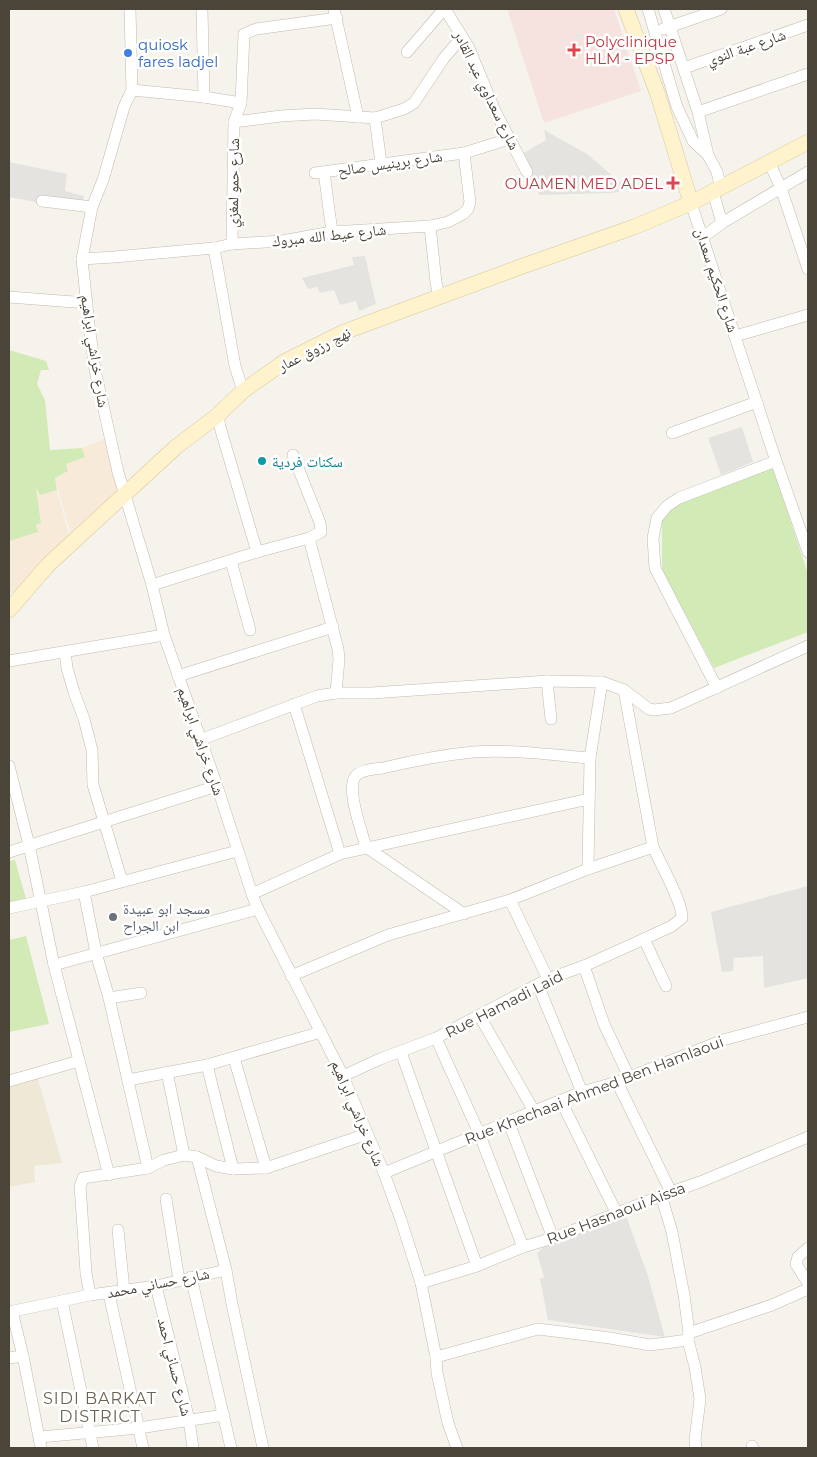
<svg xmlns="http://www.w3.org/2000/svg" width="817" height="1457" viewBox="0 0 817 1457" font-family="Montserrat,'Noto Naskh Arabic',sans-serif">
<rect width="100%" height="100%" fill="#f6f3ec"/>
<!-- commercial -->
<g fill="#f7ead8">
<path d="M107,438l12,51 -48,45 -16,-56 13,-7 -3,-7 20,-7 -3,-9z"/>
<path d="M36,486l4,9 17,-5 12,46 -48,53 -12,5v-53l32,-18z"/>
</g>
<!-- education -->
<path fill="#efe8d6" d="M37,1076l25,87 -28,3 1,16 -26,5v-103z"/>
<!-- medical -->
<path fill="#f6e3e0" d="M507,9h107l27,82 -97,32z"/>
<!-- green -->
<g fill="#d2eab5">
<path d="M9,350l37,11 3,9h-8l-4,14 8,16 5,50 32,-2 3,9 -19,7 2,7 -13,7 2,12 -17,5 -4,-7 5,35 -5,2 2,7 -29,9z"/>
<path d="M773,468l35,106v58l-94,36 -52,-98v-51l10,-14z"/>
<path d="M15,860l11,39 -17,3v-41z"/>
<path d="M26,936l23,88 -40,8v-92z"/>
</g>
<!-- parking -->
<g fill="#e5e3e0">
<path d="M544,130l43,24 36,31 2,5 -12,3 -74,2 -15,-42 22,-13z"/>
<path d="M9,162l58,12 -2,17 19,5 -3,15 -72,-14z"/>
<path d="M365,256l11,48 -17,7 -3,-10 -16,4 -6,-15 -14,3 -3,-6 -9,2 -6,-11 52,-13 -2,-8z"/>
<path d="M742,427l11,35 -32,13 -13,-37z"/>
<path d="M808,886v92l-44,10 -1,-32 -29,2 -1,13 -11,1 -11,-60z"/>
<path d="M626,1216l21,57 18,64 -117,-17 -8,-41 4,-2 -7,-24 10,-9z"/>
</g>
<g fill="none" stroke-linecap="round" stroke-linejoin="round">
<defs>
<g id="street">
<path d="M130,9l2,81 -8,17 -21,73 -11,27 -10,52 7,66 6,45 23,102 34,113 12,50 53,151 35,108 6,15 85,167 41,97 17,47 20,63 15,74 1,16 11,50 9,25"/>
<path d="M202,9l2,88"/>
<path d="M334,9l24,108"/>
<path d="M445,9l24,39 27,65 31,59"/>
<path d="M648,9l29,98 16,34 15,14"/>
<path d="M664,9l34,103 10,43 9,17 4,15"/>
<path d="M663,29l58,-20"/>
<path d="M407,52l37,-43"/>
<path d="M684,68l124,-43"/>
<path d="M132,90l72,7 37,6"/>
<path d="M698,112l110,-38"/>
<path d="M375,118l6,45"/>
<path d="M234,122l47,-6 34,-2 60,4 29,-9 10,-6 30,-45 18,-21"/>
<path d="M769,162l12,26 27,81"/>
<path d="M324,172l8,60"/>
<path d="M315,173l149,-20"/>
<path d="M713,192l9,31"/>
<path d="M42,201l50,6"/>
<path d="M691,203l83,252 34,97"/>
<path d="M430,226l6,56 3,16"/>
<path d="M703,237l19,-14 86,-51"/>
<path d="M232,244l2,-122 7,-19 3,-69 12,-5 81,-11"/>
<path d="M214,248l21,118 8,25"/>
<path d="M82,259l32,-2 100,-9 18,-4 50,-3 50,-9 98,-6 18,-4 15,-8 5,-5 2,-7 -6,-49 45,-14"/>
<path d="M9,297l78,6"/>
<path d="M735,336l73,-21"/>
<path d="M672,433l85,-31"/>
<path d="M309,538l29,111 1,10 -3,34"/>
<path d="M257,552l52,-14 12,-6 -1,-9 -27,-68"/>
<path d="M231,561l19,69"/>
<path d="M152,585l105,-33 -37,-125 -2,-12"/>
<path d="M65,652l2,16 7,24 10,27 8,31 1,35 29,96"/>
<path d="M9,661l155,-26"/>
<path d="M178,676l155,-49"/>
<path d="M547,681l4,38"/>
<path d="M717,688l-62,-120 -2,-30 4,-20 10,-12 12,-8 97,-37"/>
<path d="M294,704l46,150"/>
<path d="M200,740l117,-44 19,-3h36l175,-12 55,1 22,8 25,19 5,1 17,-2 137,-62"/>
<path d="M9,766l20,79 25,120 55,210"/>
<path d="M9,852l208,-66"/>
<path d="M588,869l2,-111 12,-76"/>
<path d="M84,892l12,61 13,45 39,170"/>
<path d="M252,894l88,-40 249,-55"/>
<path d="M9,908l75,-16 153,-41"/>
<path d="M464,914l-98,-67c-4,-15 -20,-57 -11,-70 4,-7 20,-8 28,-9 29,-7 60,-13 90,-16 37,-3 80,3 117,6"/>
<path d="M644,939l28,-13 10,-8c1,-15 -22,-55 -29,-71"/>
<path d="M54,965l204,-56"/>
<path d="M584,966l20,58 25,53"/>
<path d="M291,976l97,-41 122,-35"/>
<path d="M548,979l-38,-79 78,-31 65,-22 -29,-157"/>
<path d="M538,985l44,107"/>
<path d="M109,998l32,-5"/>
<path d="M479,1015l55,96"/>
<path d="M436,1038l43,95 44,114"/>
<path d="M401,1052l76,214"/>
<path d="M234,1058l32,110"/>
<path d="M207,1065l26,104"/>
<path d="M167,1072l17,83"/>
<path d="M343,1076l37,-17 56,-21 112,-59 36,-13 60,-27 22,47"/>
<path d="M128,1080l79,-15 114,-33"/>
<path d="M9,1081l70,-20"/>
<path d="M617,1082l54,110"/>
<path d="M561,1101l56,113"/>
<path d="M509,1123l44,115"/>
<path d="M197,1157l29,113 6,34 31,144"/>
<path d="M384,1173l150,-62 48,-19 35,-10 106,-42 85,-23"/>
<path d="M661,1195l11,37 12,63 5,38 -1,7 7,27 5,32 -5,41 1,8"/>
<path d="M166,1199l13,81"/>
<path d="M118,1230l6,60"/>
<path d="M808,1248l-10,9 -2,7 12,19"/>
<path d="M191,1277l40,171"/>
<path d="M421,1283l56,-17 46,-19 30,-9 118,-46 29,-10 108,-45"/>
<path d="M156,1286l33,134 4,28"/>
<path d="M109,1294l34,154"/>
<path d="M90,1295l-4,-22 -5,-74 -1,-12 3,-9 65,-10 16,-8 20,-5 13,2 19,9 17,3 33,-1 101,-34"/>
<path d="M62,1301l31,147"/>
<path d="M12,1311l11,45 18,92"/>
<path d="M9,1312l81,-17 66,-9 70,-16"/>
<path d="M689,1333l83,-28 36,-16"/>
<path d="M436,1357l102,-28 72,9 40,7 38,-5"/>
<path d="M9,1358l14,-2"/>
<path d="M40,1437l99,-9 85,-13"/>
<path d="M752,1446l1,2"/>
</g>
<g id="secondary">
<path d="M626,9l32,86 33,108"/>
<path d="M9,610l39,-45 128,-118 42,-32 25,-24 41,-29 60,-30 176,-65 114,-40 57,-24 117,-61"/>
</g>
</defs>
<!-- street casing -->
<use href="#street" stroke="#c2bbae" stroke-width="12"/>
<!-- secondary casing -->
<use href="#secondary" stroke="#d6c79b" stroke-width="16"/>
<!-- street -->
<use href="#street" stroke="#fff" stroke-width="11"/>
<!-- secondary -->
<use href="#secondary" stroke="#fff3cd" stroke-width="15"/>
</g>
<!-- markers -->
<g fill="#e0444e" stroke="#fff" stroke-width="2">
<path d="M571.5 42.5h5v5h5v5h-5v5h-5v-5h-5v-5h5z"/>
<path d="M670.5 175.5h5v5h5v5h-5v5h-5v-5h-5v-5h5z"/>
</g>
<circle fill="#3f7fe0" stroke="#fff" stroke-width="2" cx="128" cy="53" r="5"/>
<circle fill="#0f9aa8" stroke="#fff" stroke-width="2" cx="262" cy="461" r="5"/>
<circle fill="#6b7280" stroke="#fff" stroke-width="2" cx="113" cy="917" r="5"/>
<g text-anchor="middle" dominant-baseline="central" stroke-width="5" stroke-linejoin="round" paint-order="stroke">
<!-- health labels -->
<g font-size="15" fill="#be3a42" stroke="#fff" text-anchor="start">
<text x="585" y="41">Polyclinique<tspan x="585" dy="17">HLM - EPSP</tspan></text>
<text x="663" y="183" text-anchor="end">OUAMEN MED ADEL</text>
</g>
<!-- shop labels -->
<g font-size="15" fill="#366cbe" stroke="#fff" text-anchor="start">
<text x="138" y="44">quiosk<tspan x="138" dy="17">fares ladjel</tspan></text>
</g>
<!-- street labels -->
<g font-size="15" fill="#4b4439" stroke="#fff">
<text transform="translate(746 47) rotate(-19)">شارع عبة النوي</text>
<text transform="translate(487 90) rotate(64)">شارع سعداوي عبد القادر</text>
<text transform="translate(390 163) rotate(-8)">شارع برينيس صالح</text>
<text transform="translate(233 183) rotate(-89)">شارع حمو لمغزي</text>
<text transform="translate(329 235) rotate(-6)">شارع عيط الله مبروك</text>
<text transform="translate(717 280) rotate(72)">شارع الحكيم سعدان</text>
<text transform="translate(314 349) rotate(-27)">نهج رزوق عمار</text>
<text transform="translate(95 351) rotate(81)">شارع خراشي ابراهيم</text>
<text transform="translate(201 741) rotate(71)">شارع خراشي ابراهيم</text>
<text transform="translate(504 1004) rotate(-27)">Rue Hamadi Laid</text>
<text transform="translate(594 1090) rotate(-21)">Rue Khechaai Ahmed Ben Hamlaoui</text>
<text transform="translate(358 1113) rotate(67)">شارع خراشي ابراهيم</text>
<text transform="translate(616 1213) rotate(-21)">Rue Hasnaoui Aissa</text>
<text transform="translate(158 1283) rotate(-11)">شارع حساني محمد</text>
<text transform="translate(175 1367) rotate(76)">شارع حساني احمد</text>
</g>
<!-- culture labels -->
<g font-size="15" fill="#0d838f" stroke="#fff" text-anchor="start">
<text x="272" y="461">سكنات فردية</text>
</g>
<!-- worship labels -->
<g font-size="15" fill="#5b616d" stroke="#fff" text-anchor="start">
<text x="123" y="908">مسجد ابو عبيدة<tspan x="123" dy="17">ابن الجراح</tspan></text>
</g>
<!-- neighbourhood labels -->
<g font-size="16" letter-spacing="1" fill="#6e6250" stroke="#fff">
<text x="100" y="1398">SIDI BARKAT<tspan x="100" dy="18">DISTRICT</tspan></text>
</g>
</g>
<!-- border -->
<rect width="817" height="1457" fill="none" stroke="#4b4439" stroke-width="20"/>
</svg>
